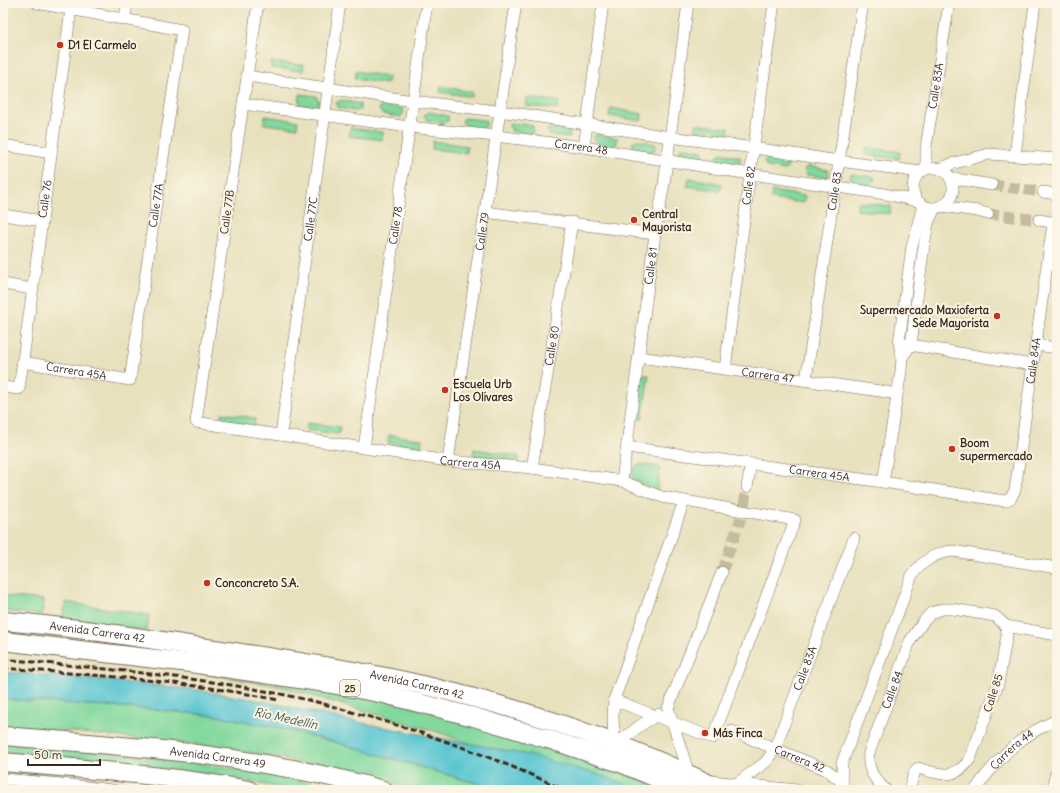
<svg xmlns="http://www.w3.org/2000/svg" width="1060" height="793" viewBox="0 0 1060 793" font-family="Delius,sans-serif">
<rect width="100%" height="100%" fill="#fcf5e5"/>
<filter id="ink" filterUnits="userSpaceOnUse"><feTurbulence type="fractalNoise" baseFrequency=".025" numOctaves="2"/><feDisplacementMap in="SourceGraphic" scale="8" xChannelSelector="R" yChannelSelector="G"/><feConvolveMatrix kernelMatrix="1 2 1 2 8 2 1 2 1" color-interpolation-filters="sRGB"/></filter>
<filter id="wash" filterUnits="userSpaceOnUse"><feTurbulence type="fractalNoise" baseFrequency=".012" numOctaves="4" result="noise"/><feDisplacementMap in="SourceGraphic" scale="16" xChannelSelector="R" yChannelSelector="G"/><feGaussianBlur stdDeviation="0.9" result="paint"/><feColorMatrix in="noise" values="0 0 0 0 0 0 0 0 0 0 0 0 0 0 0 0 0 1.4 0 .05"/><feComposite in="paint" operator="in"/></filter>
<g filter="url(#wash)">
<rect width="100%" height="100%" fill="#e8e1be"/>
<!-- green -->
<g fill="#80d89d" stroke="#5e815e">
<path d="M271,62l33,3 -1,6 -32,-3z"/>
<path d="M356,71l32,6 -1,7 -32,-5z"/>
<path d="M441,86l31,6v5l-32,-5z"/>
<path d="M300,94l16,2 3,6 -1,3 -4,1 -15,-1z"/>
<path d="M527,98l32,3 -1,8 -32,-3z"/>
<path d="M341,100l19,4v6l-6,1 -15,-3 -3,-5z"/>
<path d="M381,106l19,2 3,1c1,4 0,6 -3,8l-18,-3 -3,-5z"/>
<path d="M611,108l31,6 -1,7 -32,-5z"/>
<path d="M429,112l19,4v5l-6,2 -15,-3 -3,-5z"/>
<path d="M265,116l33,5 -1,7 -33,-4z"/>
<path d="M464,118l19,2 3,1c1,4 0,6 -3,8l-18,-3 -3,-5z"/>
<path d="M511,123l19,2 3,1c1,4 1,6 -3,8l-18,-3 -3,-6z"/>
<path d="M696,124l33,4 -1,8 -10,-2 -6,-6 -6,5 -10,-2z"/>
<path d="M552,127l18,4v6l-5,1 -15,-3 -3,-5z"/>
<path d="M350,128l33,4 -1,8 -33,-4z"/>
<path d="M595,135h3l19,3v6l-6,2 -15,-3 -3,-5z"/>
<path d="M637,140l19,4 -1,6 -5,2 -15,-3 -3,-6z"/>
<path d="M433,141l34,5 -1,7 -34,-4z"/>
<path d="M866,147l34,5 -1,7 -34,-4z"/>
<path d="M681,148h3l19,3v6l-6,2 -15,-3 -3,-6z"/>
<path d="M722,153l18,4v6l-6,2 -15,-3 -2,-6z"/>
<path d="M766,159l19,2 3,1c1,4 0,6 -3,8l-18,-3 -3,-6z"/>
<path d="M809,166l19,4v6l-6,1 -15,-2 -3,-6z"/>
<path d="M852,174l22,3c1,4 0,6 -3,8l-18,-3 -3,-6z"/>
<path d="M689,178l33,6 -2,7 -33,-5z"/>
<path d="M772,191l33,5 -1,7 -33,-4z"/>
<path d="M858,202l33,4 -1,8 -33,-4z"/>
<path d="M641,374l8,1 -7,44 -7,-1z"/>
<path d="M222,413l33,5 -1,8 -33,-5z"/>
<path d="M307,423l33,4 -1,7 -33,-4z"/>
<path d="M389,435l33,4 -1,8 -33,-4z"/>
<path d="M474,449l45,7 -1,5 -45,-6z"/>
<path d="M642,464l17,3 1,2 -3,22h-2l-21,-12 -3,-4c2,-7 4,-9 11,-11z"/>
<path d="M3,596l41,4 -2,15 -39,-4z"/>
<path d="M65,602l84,13 -2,16 -84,-13z"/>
<path d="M196,672l186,27 141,38 147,53h-28l-114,-35 -53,-10 -47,-16 -147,-42z"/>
<path d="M3,699l144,10 72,7 64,13 55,14 162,47h-81l-163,-37 -76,-10 -177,-18z"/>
<path d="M3,742c115,11 230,22 342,48h-53l-79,-15 -116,-16 -94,-6z"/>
<path d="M3,769l197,21h-43l-154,-14z"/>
</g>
<!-- water -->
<path fill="#5ac6d2" stroke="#4a7878" d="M3,672l80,6 108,11 73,12 83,19 181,35 68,19 46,16h-142l-162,-47 -55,-14 -64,-13 -72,-7 -144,-10z"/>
</g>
<g filter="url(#ink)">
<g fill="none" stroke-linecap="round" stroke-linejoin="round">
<!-- minor-tunnel -->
<g stroke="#c5bc9e" stroke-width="11" stroke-dasharray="11 5.5" stroke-linecap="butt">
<path d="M992,185l51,7"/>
<path d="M988,214l51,6"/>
<path d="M744,505l3,-18"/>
<path d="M722,572l19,-54"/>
</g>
<defs>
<g id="minor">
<path id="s1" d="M258,3l-62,419 252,39 84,7 90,13 40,16 133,23 -82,218 -99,-38"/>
<path d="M125,19l2,-16"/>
<path d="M247,76l166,25 101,12 156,24 84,11 85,13 82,11"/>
<path id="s2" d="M243,104l166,23 87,9 88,11 166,27 135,20 32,7"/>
<path d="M3,145l48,8"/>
<path d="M584,147l19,-144"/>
<path d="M1015,155l20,-152"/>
<circle cx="933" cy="188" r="20"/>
<path id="s3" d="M926,169v-22l23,-144"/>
<path d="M940,169l11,-5 38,-10 68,5"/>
<path d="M950,178l42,7"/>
<path d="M1043,192l14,2"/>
<path d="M941,206l36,5 11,3"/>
<path d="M485,212l170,22"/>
<path d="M3,215l39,6"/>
<path d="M1039,220l18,3"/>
<path d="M3,284l29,5"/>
<path d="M904,344l129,21"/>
<path d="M1036,345l21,3"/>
<path id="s4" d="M639,357l241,34 17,3"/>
<path d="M902,357l9,-12 12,-93 5,-29 7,-15"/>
<path id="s5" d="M22,362l108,18 52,-350 -145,-27"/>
<path id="s6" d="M725,369l25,-195 24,-171"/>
<path id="s7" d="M806,380l57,-377"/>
<path id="s8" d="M3,387l16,2 52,-380"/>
<path id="s9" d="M281,435l59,-432"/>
<path id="s10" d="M627,447l256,35 122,19 6,-3 4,-8 38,-267"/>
<path id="s11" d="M364,448l63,-445"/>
<path id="s12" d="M448,461l68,-458"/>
<path id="s13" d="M532,468l40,-246"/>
<path id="s14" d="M622,481l33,-247 9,-50 24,-181"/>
<path d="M883,482l18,-111 1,-14 -3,-14 13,-97 11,-41"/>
<path d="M747,487l4,-23"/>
<path d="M1006,626l51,9"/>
<path id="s15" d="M732,731l95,39 15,12"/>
<path d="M614,743l-1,-28 1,-15 70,-199"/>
<path d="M616,744l25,-19 18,-11"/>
<path d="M689,774l-21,-66 54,-136"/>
<path d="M3,779l58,5 51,6"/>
<path d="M712,781l85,9"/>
<path id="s16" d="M736,784l30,-22 9,-14 79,-210"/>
<path d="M845,790l-3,-8v-19l70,-188c11,-14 22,-22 41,-24l104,17"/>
<path id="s17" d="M886,790c-12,-11 -19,-20 -17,-37l41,-112 13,-19 8,-9 11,-4h11l42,7 11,10 1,9 -9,49 -28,75c-15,22 -31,15 -52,9l-3,3 -6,19"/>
<path id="s18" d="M975,790c23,-32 45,-55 82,-70"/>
</g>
<path id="secondary" d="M1055,790l2,-14"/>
<g id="trunk">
<path id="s19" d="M3,621c73,6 146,18 218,29 61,9 123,18 184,31 109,24 217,60 317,109"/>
<path d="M3,641l187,22 136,20 58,11 90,23 74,22 75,25 62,26"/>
<path id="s20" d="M3,736c127,10 256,19 380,54"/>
<path d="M3,762c82,7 165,13 246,28"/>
</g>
</defs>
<!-- minor casing -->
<use href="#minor" stroke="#786a56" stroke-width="12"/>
<!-- secondary casing -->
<use href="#secondary" stroke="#786a56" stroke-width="16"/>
<!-- trunk casing -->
<use href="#trunk" stroke="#786a56" stroke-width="20"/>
<!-- minor -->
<use href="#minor" stroke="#fff" stroke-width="11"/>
<!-- secondary -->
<use href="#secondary" stroke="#fff" stroke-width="15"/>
<!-- trunk -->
<use href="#trunk" stroke="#fff" stroke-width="18"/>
<!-- rail -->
<g stroke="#3b2a1e" stroke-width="3" stroke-dasharray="6 3" stroke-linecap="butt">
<path d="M3,659c102,10 205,18 305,41 15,3 29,8 44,12 73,20 144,46 213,78"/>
<path d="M3,668c92,7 185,13 275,32"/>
</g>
</g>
</g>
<!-- markers -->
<g fill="#c8321e" stroke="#fcf5e5" stroke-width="1.5">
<circle cx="60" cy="45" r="4"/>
<circle cx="634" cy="220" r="4"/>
<circle cx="997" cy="316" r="4"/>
<circle cx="445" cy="390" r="4"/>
<circle cx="952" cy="449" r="4"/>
<circle cx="207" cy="583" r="4"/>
<circle cx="705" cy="733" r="4"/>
</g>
<g text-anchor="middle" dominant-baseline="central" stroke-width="4" stroke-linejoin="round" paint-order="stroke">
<!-- shield labels -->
<rect fill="#fcf5e5" stroke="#75675a" stroke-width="1" x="340" y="680" width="20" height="16" rx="3"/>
<g font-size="10" font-weight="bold" fill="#3b2a1e">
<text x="350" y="688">25</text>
</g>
<!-- poi labels -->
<g font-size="11" font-weight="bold" fill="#3b2a1e" stroke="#fcf5e5" text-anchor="start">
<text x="68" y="45">D1 El Carmelo</text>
<text x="642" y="214">Central<tspan x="642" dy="13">Mayorista</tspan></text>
<text x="989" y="310" text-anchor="end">Supermercado Maxioferta<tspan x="989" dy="13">Sede Mayorista</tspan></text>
<text x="453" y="384">Escuela Urb<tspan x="453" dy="13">Los Olivares</tspan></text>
<text x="960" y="443">Boom<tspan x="960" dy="13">supermercado</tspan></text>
<text x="215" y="583">Conconcreto S.A.</text>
<text x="713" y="733">Más Finca</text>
</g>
<!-- street labels -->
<g font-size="11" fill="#3b2a1e" stroke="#fcf5e5">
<text stroke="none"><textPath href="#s3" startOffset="84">Calle 83A</textPath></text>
<text stroke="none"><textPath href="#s2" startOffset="341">Carrera 48</textPath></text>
<text stroke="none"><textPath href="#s6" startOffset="185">Calle 82</textPath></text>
<text stroke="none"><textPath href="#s7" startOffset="191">Calle 83</textPath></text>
<text stroke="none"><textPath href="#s8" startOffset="208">Calle 76</textPath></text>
<text stroke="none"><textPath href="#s5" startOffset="286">Calle 77A</textPath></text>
<text transform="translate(227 212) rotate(-82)">Calle 77B</text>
<text stroke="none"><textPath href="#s9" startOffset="218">Calle 77C</textPath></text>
<text stroke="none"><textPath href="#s11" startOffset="225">Calle 78</textPath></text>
<text stroke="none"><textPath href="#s12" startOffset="232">Calle 79</textPath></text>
<text stroke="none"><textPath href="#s14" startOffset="217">Calle 81</textPath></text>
<text stroke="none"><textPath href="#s13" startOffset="124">Calle 80</textPath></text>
<text stroke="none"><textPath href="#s10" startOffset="528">Calle 84A</textPath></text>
<text stroke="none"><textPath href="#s5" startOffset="55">Carrera 45A</textPath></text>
<text stroke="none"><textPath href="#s4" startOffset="130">Carrera 47</textPath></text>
<text stroke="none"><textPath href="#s1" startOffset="701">Carrera 45A</textPath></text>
<text stroke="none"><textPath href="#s10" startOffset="194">Carrera 45A</textPath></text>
<text stroke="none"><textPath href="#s19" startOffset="95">Avenida Carrera 42</textPath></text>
<text stroke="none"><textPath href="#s16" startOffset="139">Calle 83A</textPath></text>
<text stroke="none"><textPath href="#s19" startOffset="419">Avenida Carrera 42</textPath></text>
<text stroke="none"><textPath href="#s17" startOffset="110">Calle 84</textPath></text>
<text transform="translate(993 693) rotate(-72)">Calle 85</text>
<text stroke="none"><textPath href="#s18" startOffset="55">Carrera 44</textPath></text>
<text stroke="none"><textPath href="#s20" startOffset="216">Avenida Carrera 49</textPath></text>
<text stroke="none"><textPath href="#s15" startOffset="73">Carrera 42</textPath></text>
</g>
<!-- water labels -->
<g font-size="12" font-style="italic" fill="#445954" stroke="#fcf5e5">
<text transform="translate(286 718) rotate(12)">Río Medellín</text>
</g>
</g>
<!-- margin -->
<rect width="1060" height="793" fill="none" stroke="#fcf5e5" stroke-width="16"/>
<!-- scale -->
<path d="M28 759v6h72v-6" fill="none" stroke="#3b2a1e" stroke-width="2"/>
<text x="34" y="759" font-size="12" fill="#3b2a1e" stroke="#fcf5e5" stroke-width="3" paint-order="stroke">50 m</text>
</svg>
